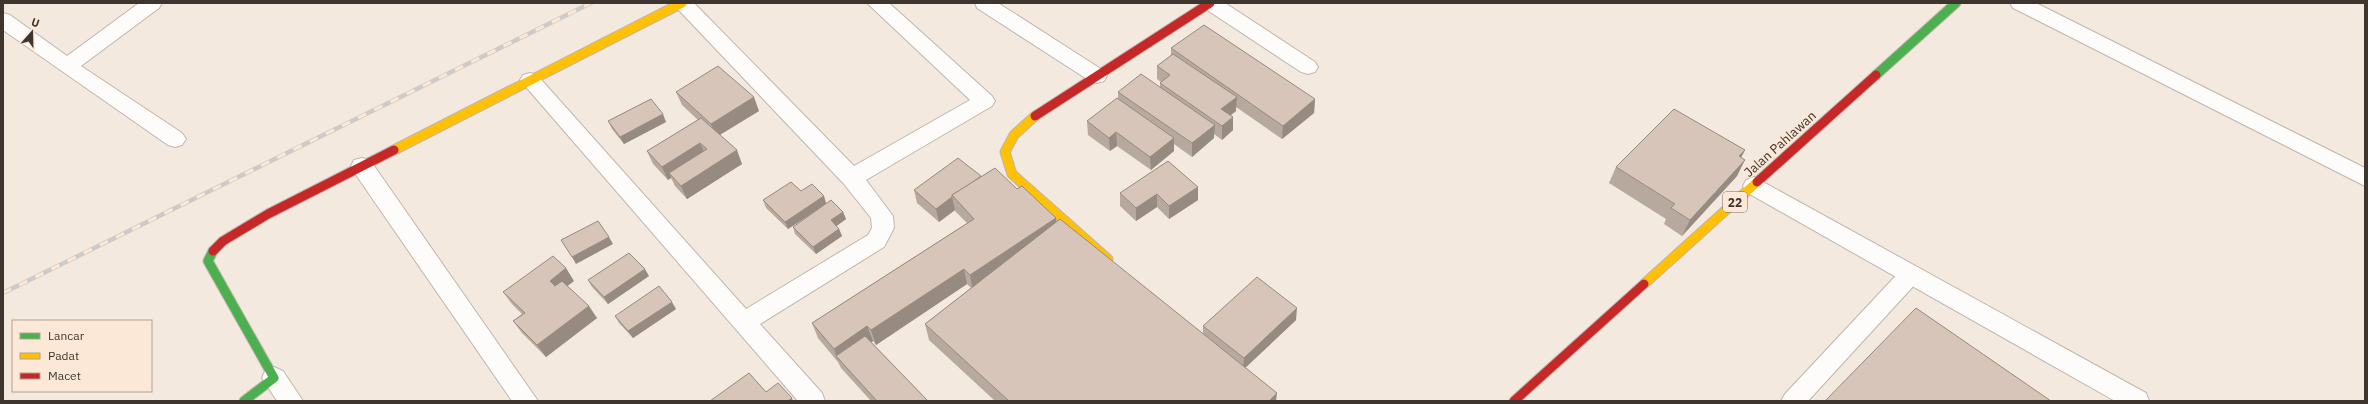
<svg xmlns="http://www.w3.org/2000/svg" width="2368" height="404" viewBox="0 0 2368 404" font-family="'IBM Plex Sans',sans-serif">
<rect width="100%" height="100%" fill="#f4e9de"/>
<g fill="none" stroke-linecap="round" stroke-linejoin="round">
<defs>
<g id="lane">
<path d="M975,3h23l106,68 3,5 -3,5 -7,2 -7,-2 -113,-73z"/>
<path d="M1202,3h23l90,59 3,5 -3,5 -7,2 -7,-2 -97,-64z"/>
<path d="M1911,265l8,3 3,6 -3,6 -111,121h-27l4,-7 118,-126z"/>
</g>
<g id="street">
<path d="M139,3h23l-3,5 -78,58 101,67 4,6 -4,6 -7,2 -7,-2 -165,-115v-17l7,2 57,41z"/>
<path d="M672,3h22l160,163 116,-66 -103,-97h22l103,93 3,5 -3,5 -126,74 27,36 1,12 -10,19 -124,77 62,69 3,8h-27l-278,-321 3,-5 7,-2 7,2 209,234 122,-74 4,-7 -1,-10 -27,-34z"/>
<path d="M2010,3h26l329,165v18l-352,-178z"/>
<path d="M362,158l8,2 168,241h-26l-158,-229 -3,-6 3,-6z"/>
<path d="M1754,177l392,216 3,8h-34l-369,-209 -3,-6 3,-6z"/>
<path d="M274,367l9,4 20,30h-26l-15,-23 3,-7z"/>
</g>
<g id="fast">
<path d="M1876,75l80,-72"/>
<path d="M213,251l-5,10 66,117 -30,23"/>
</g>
<g id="slow">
<path d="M1035,116l-21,19 -9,17 7,22 96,85"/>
<path d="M394,150l288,-147"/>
<path d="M1644,284l113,-102"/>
</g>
<g id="jam">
<path d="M1035,116l175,-113"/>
<path d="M1757,182l119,-107"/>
<path d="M213,251l10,-10 45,-27 126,-64"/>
<path d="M1514,401l130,-117"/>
</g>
</defs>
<!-- lane casing -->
<use href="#lane" stroke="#bfb6ae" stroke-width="2"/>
<!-- street casing -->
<use href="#street" stroke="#bfb6ae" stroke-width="2"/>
<!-- fast casing -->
<use href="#fast" stroke="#bfb6ae" stroke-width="11"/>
<!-- slow casing -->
<use href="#slow" stroke="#bfb6ae" stroke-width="11"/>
<!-- jam casing -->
<use href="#jam" stroke="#bfb6ae" stroke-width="11"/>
<!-- lane -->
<use href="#lane" fill="#fdfcfa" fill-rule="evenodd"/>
<!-- street -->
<use href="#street" fill="#fdfcfa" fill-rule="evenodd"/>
<!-- fast -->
<use href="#fast" stroke="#4caf50" stroke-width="9"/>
<!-- slow -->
<use href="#slow" stroke="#ffc107" stroke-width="9"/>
<!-- jam -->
<use href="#jam" stroke="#c62828" stroke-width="9"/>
<defs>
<path id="rail" d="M3,293l588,-290"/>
</defs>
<!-- rail casing -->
<use href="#rail" stroke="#cecac8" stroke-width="4.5"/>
<!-- rail -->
<use href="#rail" stroke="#fce8d6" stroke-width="3" stroke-dasharray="9" stroke-linecap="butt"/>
</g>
<!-- wall -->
<g fill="#b8a99e">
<path d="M1171,48l144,51 -1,14 -32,26 -46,-32v4l-6,4 3,15 -11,10 -8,-6v4l-22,19 -18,-13v7l-23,19 -34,-24 -7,5 -22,-16 -1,-14 31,-22v-7l42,-5v-4l1,-1 -4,-3v-13l14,-11z"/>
<path d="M676,92l83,19 -39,24 22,29 -55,35 -12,-13 -4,-8 -3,2 -15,-16 -6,-13 51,-31 -16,-15z"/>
<path d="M608,121l58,1 -42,22 -12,-15z"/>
<path d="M1745,150l-4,8 -4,18 -55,60 -18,-12 2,-5 -57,-36 7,-16z"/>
<path d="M981,177l36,12 39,29v4l147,112v-8l93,-6 -51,48 31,33h-281l-66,-61 -4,-16 46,-36 -4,-4 -91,61 -3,-4 -2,1 57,59h-57l-30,-33 -3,-6 -20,-24 -6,-15 155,-100 -12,-12v-1l-16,12 -22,-19 -3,-13z"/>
<path d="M1198,187v13l-29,19 -12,-12 -21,14 -16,-15v-13z"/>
<path d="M801,191l23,5 2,7 17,9 3,7 -10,7 3,3 3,7 -26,18 -21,-20 -2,-7 22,-16 -27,18 -22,-21 -3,-8z"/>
<path d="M649,276l-41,28 -16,-17 -4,-7z"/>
<path d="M574,281l-7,5 30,32 -51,39 -24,-24 -9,-12 9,-7 -10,-10 -9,-12z"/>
<path d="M676,309l-43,29 -14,-15 -4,-7z"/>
</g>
<!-- shaded-wall -->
<g fill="#968a81">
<path d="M754,97l5,14 -43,26 -5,-13z"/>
<path d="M1237,97l-1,14 -15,12v-14z"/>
<path d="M1315,99l-1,14 -32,26 1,-13z"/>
<path d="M663,114l3,8 -42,22 -4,-7z"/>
<path d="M1233,117v13l-11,10v-14z"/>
<path d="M1215,125l-1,13 -22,19v-14z"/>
<path d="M1116,132l1,14 -7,5 -1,-13z"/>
<path d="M1174,138v13l-23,19 -1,-13z"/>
<path d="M700,143l6,13 -37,17 2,5 -3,2 -6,-13z"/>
<path d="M737,150l5,14 -55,35 -6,-13z"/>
<path d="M1745,150l-9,16 3,-10z"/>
<path d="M1745,160l-8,16 -55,60 8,-16z"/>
<path d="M1198,187v13l-29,19v-13z"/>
<path d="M1157,194v13l-21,14v-13z"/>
<path d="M824,196l2,8 -38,25 -3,-7z"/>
<path d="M952,197l3,13 -16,12 -3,-13z"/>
<path d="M843,212l3,7 -12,9 -3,-8z"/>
<path d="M1056,218l2,16 -85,57 -3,-16z"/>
<path d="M839,229l3,7 -26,18 -3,-7z"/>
<path d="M609,237l4,7 -37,20 -4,-7z"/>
<path d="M566,268l8,13 -16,12 -8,-12z"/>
<path d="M645,269l4,7 -41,28 -4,-7z"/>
<path d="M964,269l3,15 -91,61 -5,-15z"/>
<path d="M672,302l4,7 -43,29 -5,-7z"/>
<path d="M589,306l8,12 -51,39 -9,-12z"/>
<path d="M1297,308l-1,12 -53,50 1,-12z"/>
<path d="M867,326l6,15 -32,21 -4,-4 -3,-9z"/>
<path d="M1277,393l-1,8h-7z"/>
<path d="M792,398l1,3h-5z"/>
</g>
<!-- building -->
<g fill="#d6c5b8" stroke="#968a81">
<path d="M1204,25l111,74 -32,27 -112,-78z"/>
<path d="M1173,54l64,43 -16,12 12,8 -11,9 -62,-43 10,-8 -13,-9z"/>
<path d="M718,66l36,31 -43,27 -35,-32z"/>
<path d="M1141,74l74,51 -23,18 -74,-51z"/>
<path d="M1117,98l57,40 -24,19 -34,-25 -7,6 -22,-17z"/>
<path d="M651,99l12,15 -43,23 -12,-16z"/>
<path d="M1674,109l71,41 -6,6 6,4 -55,60 -19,-12 4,-4 -59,-37z"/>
<path d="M701,118l36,32 -56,36 -12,-13 38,-24 -7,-6 -38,24 -15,-16z"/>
<path d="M958,158l23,18 -11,8 -18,11v2l-16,12 -22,-19z"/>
<path d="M1168,161l30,26 -29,19 -12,-12 -21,14 -16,-15z"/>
<path d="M995,168l22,21 5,-3 34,32 -86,57 -6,-6 -93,61 -4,-4 -33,23 -22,-26 162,-104 -22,-24z"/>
<path d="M791,182l10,9 11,-7 12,12 -39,26 -22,-22z"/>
<path d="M831,200l12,12 -12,8 8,9 -26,18 -20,-20z"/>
<path d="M1060,219l217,174 -8,8h-260l-84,-77z"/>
<path d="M598,221l11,16 -37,20 -11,-17z"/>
<path d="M629,253l16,16 -41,28 -16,-17z"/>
<path d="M553,256l13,12 -16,13 5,5 7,-5 27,25 -52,39 -24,-24 12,-8 -22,-21z"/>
<path d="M1257,277l40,31 -53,50 -41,-32z"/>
<path d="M659,286l13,16 -44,29 -13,-15z"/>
<path d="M1916,308l135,93h-226z"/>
<path d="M865,336l63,65h-51l-41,-45z"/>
<path d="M749,373l17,19 12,-9 14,15 -4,3h-78z"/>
</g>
<g text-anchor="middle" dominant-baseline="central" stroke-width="3" stroke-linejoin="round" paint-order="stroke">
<!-- shield labels -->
<rect fill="#fce8d6" stroke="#766b60" stroke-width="1" x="1723" y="192" width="24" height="20" rx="3"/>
<g font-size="12" font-weight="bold" fill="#3d352e">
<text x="1735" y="202">22</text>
</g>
<!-- street labels -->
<g font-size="13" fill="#3d352e" stroke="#fce8d6">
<text transform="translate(1780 144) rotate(-42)">Jalan Pahlawan</text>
</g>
</g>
<!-- border -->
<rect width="2368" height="404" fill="none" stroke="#3d352e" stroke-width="8"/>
<!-- legend -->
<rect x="12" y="320" width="140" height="72" fill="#fce8d6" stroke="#b0a093"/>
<rect x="20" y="333" width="20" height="6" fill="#4caf50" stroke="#b0a093"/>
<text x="48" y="340" font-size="12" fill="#3d352e">Lancar</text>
<rect x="20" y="353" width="20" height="6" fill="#ffc107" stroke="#b0a093"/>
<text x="48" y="360" font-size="12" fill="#3d352e">Padat</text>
<rect x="20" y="373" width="20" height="6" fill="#c62828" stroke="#b0a093"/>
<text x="48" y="380" font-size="12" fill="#3d352e">Macet</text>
<!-- north arrow -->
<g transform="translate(32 32) rotate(20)" stroke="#fce8d6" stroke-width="3" paint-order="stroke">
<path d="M0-3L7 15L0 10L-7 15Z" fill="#3d352e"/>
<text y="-6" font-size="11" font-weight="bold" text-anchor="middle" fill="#3d352e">U</text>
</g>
</svg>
